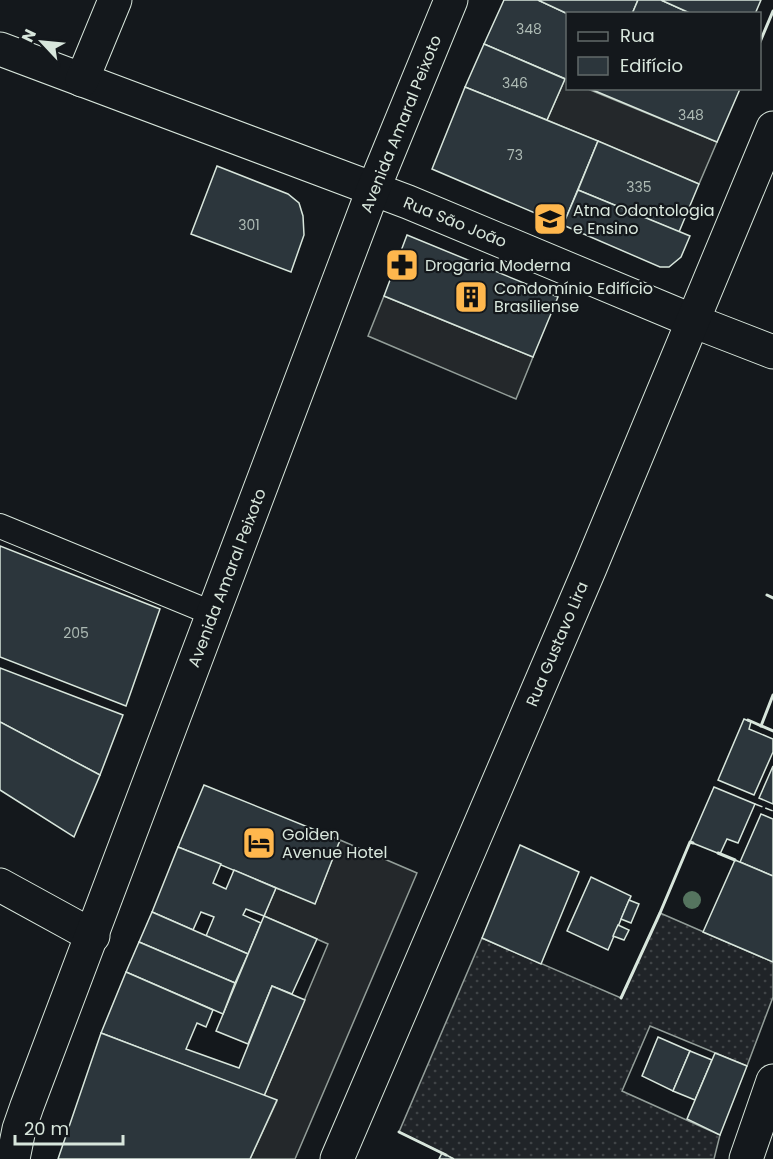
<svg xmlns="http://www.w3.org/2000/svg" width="773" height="1159" viewBox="0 0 773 1159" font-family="Poppins,sans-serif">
<defs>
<pattern id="grass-dots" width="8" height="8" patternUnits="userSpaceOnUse" patternTransform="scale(1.5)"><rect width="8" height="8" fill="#202428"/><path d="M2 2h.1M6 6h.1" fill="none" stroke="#404447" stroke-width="1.8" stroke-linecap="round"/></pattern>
</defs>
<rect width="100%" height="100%" fill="#14181c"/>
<!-- grass -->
<path fill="url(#grass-dots)" stroke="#939e99" stroke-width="1.5" d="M660,913l113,49v35l-26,69 -97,-40 -28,65 98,44 -6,24h-260l-55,-27 83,-194 139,60z"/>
<!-- parking -->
<g fill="#24282b" stroke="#939e99" stroke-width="1.5">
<path d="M565,79l2,1 1,8 20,1 129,53 -18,42 -152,-64z"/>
<path d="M384,296l149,61 -17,42 -148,-63z"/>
<path d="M340,840l77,33 -122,286h-45l27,-58 -13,-5 64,-152 -64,-28 12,-28 39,15z"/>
</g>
<!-- building -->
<g fill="#2c363c" stroke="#d8e6dc" stroke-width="1.5">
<path d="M504,0h34l30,14v66l-84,-36z"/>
<path d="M538,0h100l-6,14h-64z"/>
<path d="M638,0h23l31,14h-60z"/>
<path d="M661,0h100l-6,14h-63z"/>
<path d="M484,44l81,35 -18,41 -82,-33z"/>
<path d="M465,87l133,54 -35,84 -131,-56z"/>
<path d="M588,88h151l1,1 -23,53z"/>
<path d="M598,141l101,43 -20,48 -101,-42z"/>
<path d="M217,166l71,28 11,9 4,13 1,19 -13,37 -100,-38z"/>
<path d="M578,190l112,46 -9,21 -12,10h-9l-97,-42z"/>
<path d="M407,235l151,62 -25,60 -149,-61z"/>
<path d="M0,546l160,63 -34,97 -126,-49z"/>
<path d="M0,668l123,47 -23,60 -100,-53z"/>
<path d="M744,719l7,3 -2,7 24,10v13l-19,43 -36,-15z"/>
<path d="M0,722l100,53 -26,62 -74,-47z"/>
<path d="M773,766v38l-14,-6z"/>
<path d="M204,785l136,55 -25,64 -137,-57z"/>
<path d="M714,787l41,17 -17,39 -11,-4 -7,15 -30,-12z"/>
<path d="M761,814l12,5v57l-33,-14z"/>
<path d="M520,845l59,27 -38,92 -59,-26z"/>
<path d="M178,847l43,17 -8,19 13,6 8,-19 42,18 -12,28 -18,-7 -3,6 18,8 -13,31 -42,-18 8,-19 -13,-5 -8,18 -41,-18z"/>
<path d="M735,860l38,16v86l-70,-30z"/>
<path d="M591,877l40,19 -23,54 -41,-19z"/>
<path d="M629,900l10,4 -8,19 -10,-4z"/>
<path d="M152,912l96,42 -13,29 -96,-41z"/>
<path d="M264,916l53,23 -25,55 -20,-8 -24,58 -32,-13z"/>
<path d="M618,925l11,5 -5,10 -11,-4z"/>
<path d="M139,942l96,41 -12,31 -97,-42z"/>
<path d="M126,972l87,38 -7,17 -9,-4 -11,26 53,19 33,-82 33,14 -41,96 -163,-63z"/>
<path d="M101,1033l176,67 -27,59h-192z"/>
<path d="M658,1037l32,14 -17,40 -31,-15z"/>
<path d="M690,1051l22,9 -17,40 -22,-9z"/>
<path d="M715,1053l32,13 -27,69 -33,-16z"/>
<path d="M442,1153l12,6h-15z"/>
</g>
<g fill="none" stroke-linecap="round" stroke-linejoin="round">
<defs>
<path id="pedestrian" d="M0,526l214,88"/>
<g id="minor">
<path d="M0,49l408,153 285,119 80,31"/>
<path d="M82,80l33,-80"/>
<path d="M0,885l93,51"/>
<path d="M746,1159l27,-78"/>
</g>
<g id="secondary">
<path d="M13,1159l6,-30 8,-23 346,-916 78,-190"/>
<path d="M337,1159l253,-591 183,-440"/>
</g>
</defs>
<!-- pedestrian casing -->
<use href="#pedestrian" stroke="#d8e6dc" stroke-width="26"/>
<!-- minor casing -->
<use href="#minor" stroke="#d8e6dc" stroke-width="35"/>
<!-- secondary casing -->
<use href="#secondary" stroke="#d8e6dc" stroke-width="35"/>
<!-- pedestrian -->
<use href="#pedestrian" stroke="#14181c" stroke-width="24"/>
<!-- minor -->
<use href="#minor" stroke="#14181c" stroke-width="33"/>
<!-- secondary -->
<use href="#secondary" stroke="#14181c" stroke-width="33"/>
<!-- fence -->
<path stroke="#d8e6dc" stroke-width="1.5" stroke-dasharray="8 3" stroke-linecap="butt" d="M755,804l18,7"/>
<!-- wall -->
<g stroke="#d8e6dc" stroke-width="3">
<path d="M760,42l13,-31"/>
<path d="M767,595l6,3"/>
<path d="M748,720l25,11"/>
<path d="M761,726l12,-31"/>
<path d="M718,853l17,7"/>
<path d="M621,998l39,-85 30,-71 3,1"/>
<path d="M399,1132l47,23"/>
</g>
</g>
<!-- trees -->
<circle fill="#55745f" cx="692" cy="900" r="9"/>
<!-- icons -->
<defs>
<symbol id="university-square" viewBox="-11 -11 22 22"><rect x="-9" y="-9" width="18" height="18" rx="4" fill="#ffb74d" stroke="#14181c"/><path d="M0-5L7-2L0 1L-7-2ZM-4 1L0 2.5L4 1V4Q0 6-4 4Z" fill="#111"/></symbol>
<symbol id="pharmacy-square" viewBox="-11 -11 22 22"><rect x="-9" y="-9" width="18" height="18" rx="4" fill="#ffb74d" stroke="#14181c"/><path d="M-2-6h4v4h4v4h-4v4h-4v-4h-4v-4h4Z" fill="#111"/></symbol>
<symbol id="building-square" viewBox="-11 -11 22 22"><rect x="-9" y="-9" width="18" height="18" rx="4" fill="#ffb74d" stroke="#14181c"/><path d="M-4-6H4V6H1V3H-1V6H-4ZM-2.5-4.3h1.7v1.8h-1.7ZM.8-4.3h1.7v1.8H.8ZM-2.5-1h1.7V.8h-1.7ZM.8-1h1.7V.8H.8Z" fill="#111"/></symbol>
<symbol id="hotel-square" viewBox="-11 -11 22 22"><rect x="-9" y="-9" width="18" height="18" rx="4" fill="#ffb74d" stroke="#14181c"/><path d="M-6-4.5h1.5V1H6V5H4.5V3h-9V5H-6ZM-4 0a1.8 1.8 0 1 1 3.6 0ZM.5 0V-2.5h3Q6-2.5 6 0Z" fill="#111"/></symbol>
</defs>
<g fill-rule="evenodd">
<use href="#university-square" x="531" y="200" width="38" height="38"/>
<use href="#pharmacy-square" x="383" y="246" width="38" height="38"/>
<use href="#building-square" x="452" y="278" width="38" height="38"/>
<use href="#hotel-square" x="240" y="824" width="38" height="38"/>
</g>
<g text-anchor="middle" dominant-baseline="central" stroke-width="4.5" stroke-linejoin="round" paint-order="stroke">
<!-- number labels -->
<g font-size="14" fill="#adbab4">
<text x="529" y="29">348</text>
<text x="515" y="83">346</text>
<text x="691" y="115">348</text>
<text x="515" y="155">73</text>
<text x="639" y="187">335</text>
<text x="249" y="225">301</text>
<text x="76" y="633">205</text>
</g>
<!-- street labels -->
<g font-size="16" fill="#d8e6dc" stroke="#14181c">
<text transform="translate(401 124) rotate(-68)">Avenida Amaral Peixoto</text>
<text transform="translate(455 222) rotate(22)">Rua São João</text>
<text transform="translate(227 578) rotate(-69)">Avenida Amaral Peixoto</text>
<text transform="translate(557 644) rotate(-67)">Rua Gustavo Lira</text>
</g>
<!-- poi labels -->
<g font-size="16" fill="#d8e6dc" stroke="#14181c" text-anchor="start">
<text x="573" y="210">Atna Odontologia<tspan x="573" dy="18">e Ensino</tspan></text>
<text x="425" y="265">Drogaria Moderna</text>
<text x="494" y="288">Condomínio Edifício<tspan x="494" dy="18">Brasiliense</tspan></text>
<text x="282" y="834">Golden<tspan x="282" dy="18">Avenue Hotel</tspan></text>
</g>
</g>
<!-- legend -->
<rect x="566" y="12" width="195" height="78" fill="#14181c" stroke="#626a69" stroke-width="1.5"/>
<rect x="578" y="32" width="30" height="9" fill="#14181c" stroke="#626a69" stroke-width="1.5"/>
<text x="620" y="42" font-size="18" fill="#d8e6dc">Rua</text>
<rect x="578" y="57" width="30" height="18" fill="#2c363c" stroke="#626a69" stroke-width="1.5"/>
<text x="620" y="72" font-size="18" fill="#d8e6dc">Edifício</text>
<!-- north arrow -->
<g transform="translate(42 42) rotate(296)" stroke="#14181c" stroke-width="4.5" paint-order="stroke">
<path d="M0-4.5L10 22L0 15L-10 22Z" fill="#d8e6dc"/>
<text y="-9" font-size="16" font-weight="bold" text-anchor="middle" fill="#d8e6dc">N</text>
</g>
<!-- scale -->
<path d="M15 1135v9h108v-9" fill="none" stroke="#d8e6dc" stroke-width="3"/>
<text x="24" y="1135" font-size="18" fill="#d8e6dc" stroke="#14181c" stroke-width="4.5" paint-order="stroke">20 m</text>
</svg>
